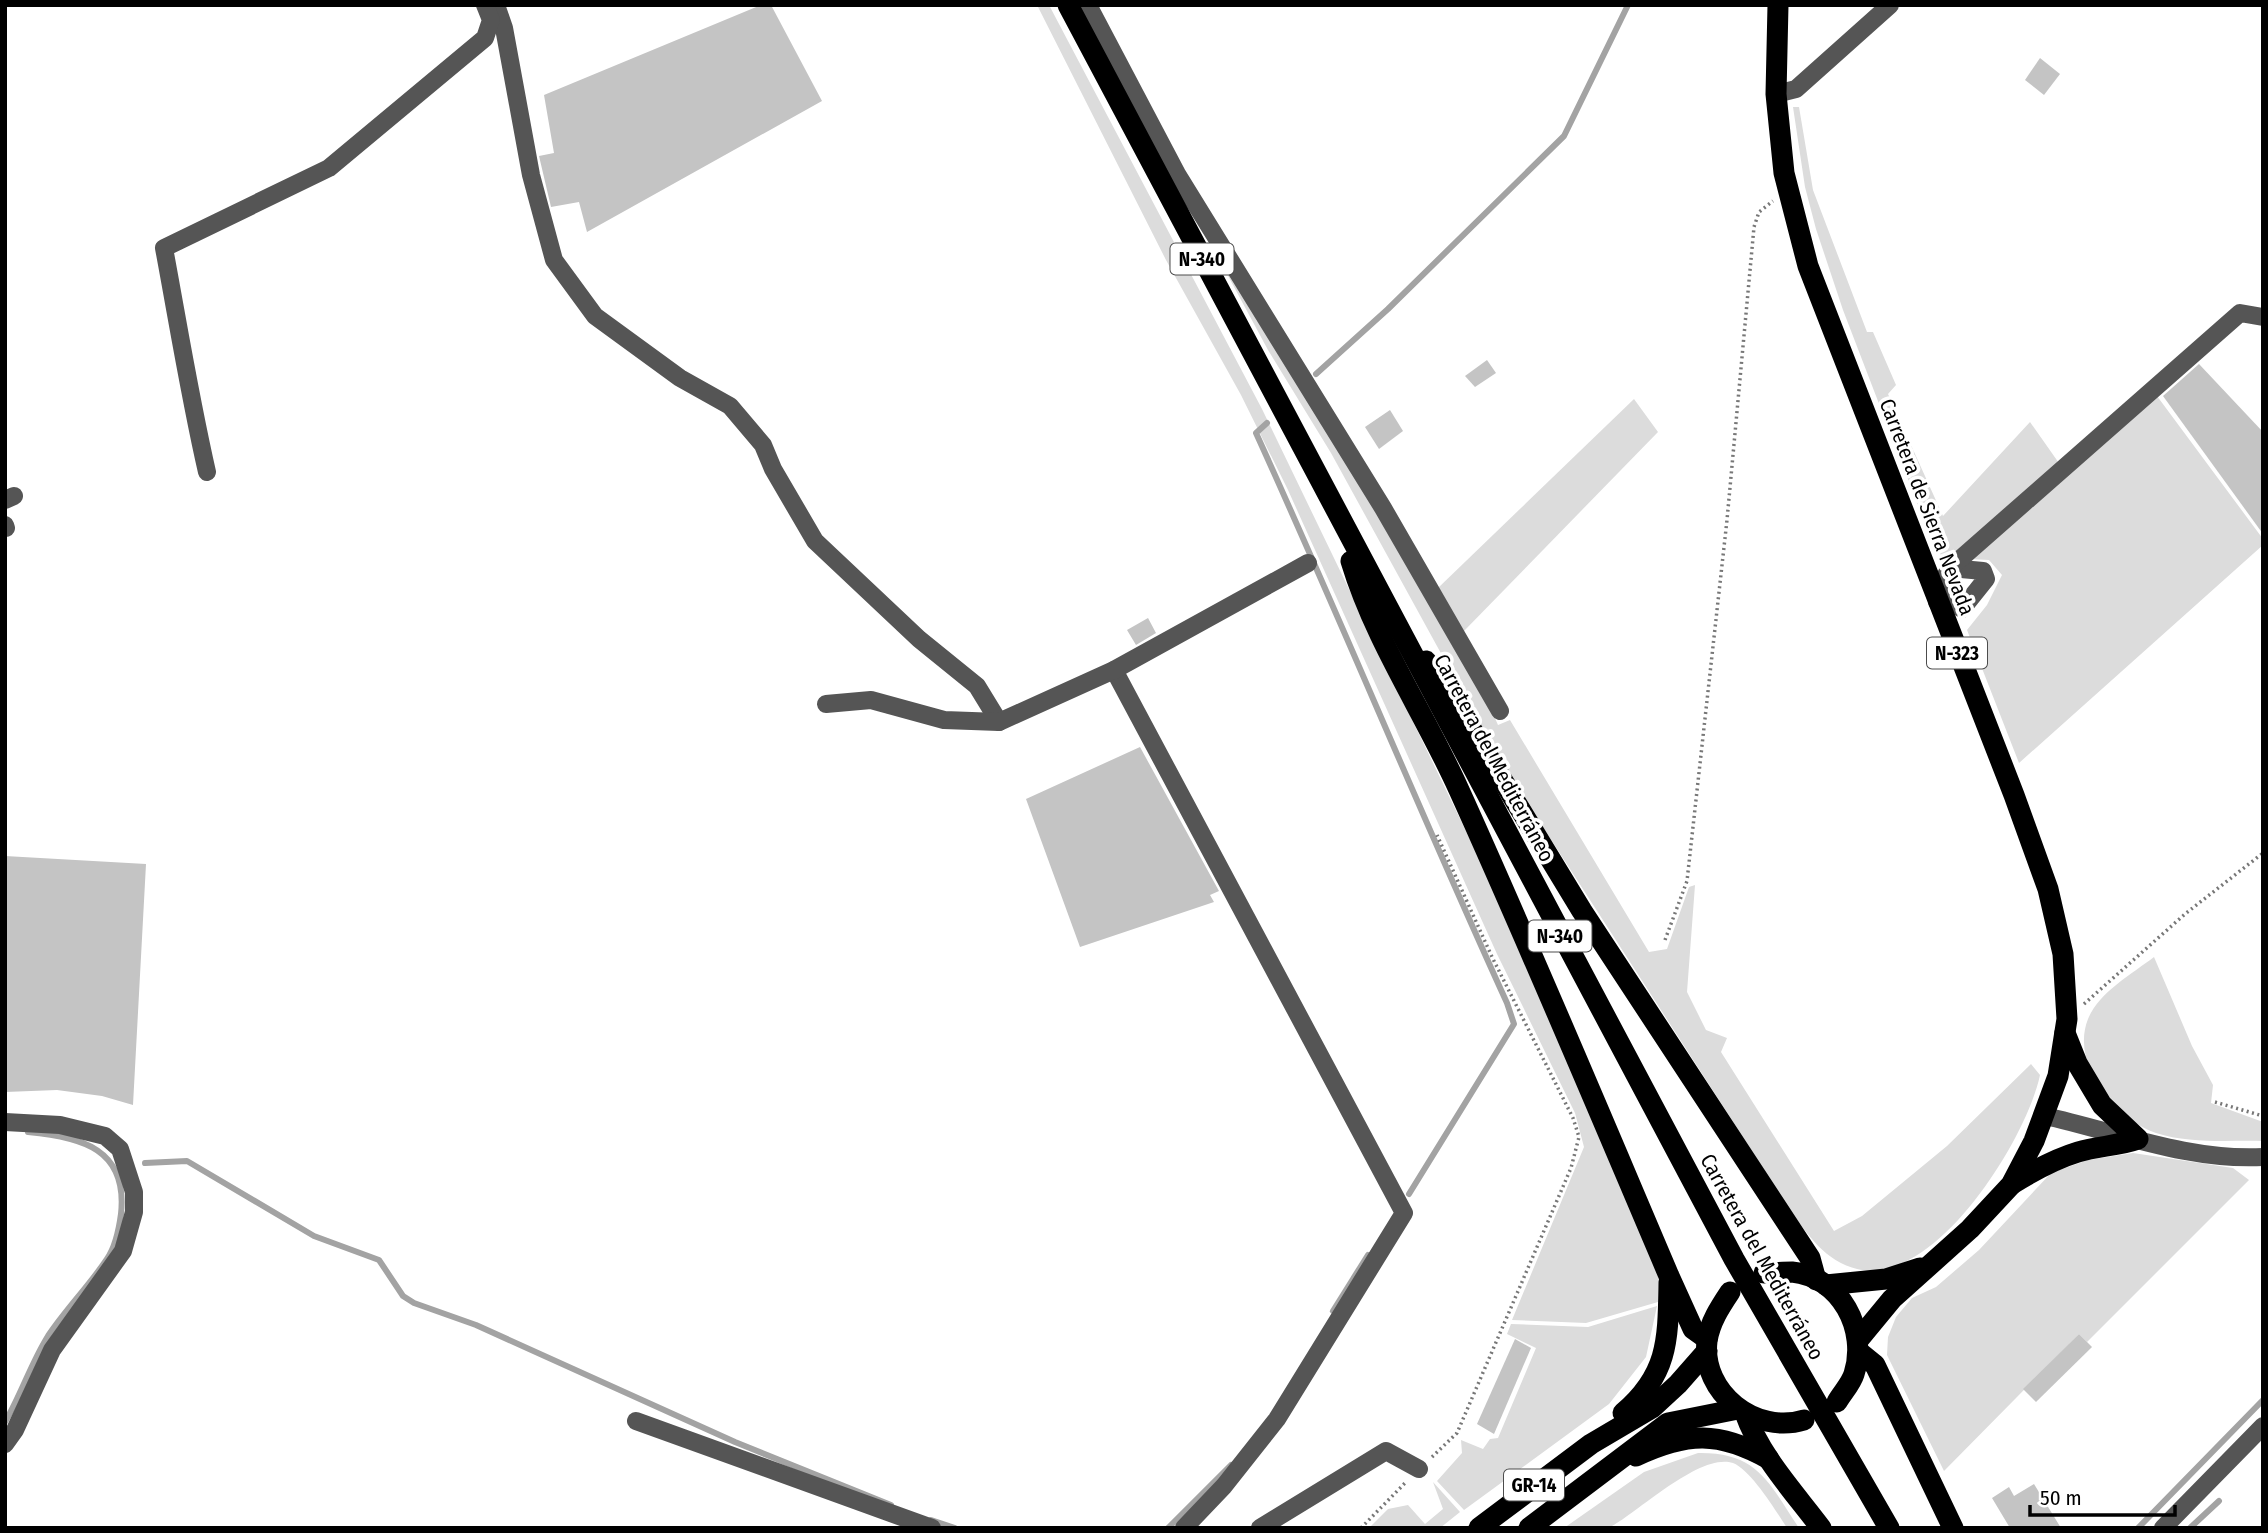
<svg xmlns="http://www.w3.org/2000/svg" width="2268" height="1533" viewBox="0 0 2268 1533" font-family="'Fira Sans Condensed',sans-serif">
<rect width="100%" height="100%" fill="#fff"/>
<!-- green -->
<g fill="#dcdcdc">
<path d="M1037,5h12l213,404 141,292 76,157 180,414 -1,30 -72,21 -74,-3 72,-173 -9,-34 -78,-159 -209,-464 -47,-95 -75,-135z"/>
<path d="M1793,107h6l14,83 54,142h6l23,53 -8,9 55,122 87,-94 31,44 -117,95 -15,-27 -86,-224 -27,-81 -11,-42z"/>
<path d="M1177,181l302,501 19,43 12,-5 139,232 18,-3 22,-62 6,-2 -8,107 19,38 21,8 -6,14 113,179 28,-15 85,-70 84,-82 9,11c-13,63 -105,213 -183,194 -32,-8 -49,-34 -67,-59l-291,-451 -168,-306 -63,-103z"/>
<path d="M2157,396l106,143v6l-244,218 -52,-133 20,-25 15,-30 -13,-15 -20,-1z"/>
<path d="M1634,399l24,33 -194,199 -26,-43z"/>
<path d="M2154,957l38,89 21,39 -2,18 52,19v19c-34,-1 -74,3 -107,-8 -41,-14 -86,-69 -68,-114 11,-27 44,-45 66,-62z"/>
<path d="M2133,1153l100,15 16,12 -162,162 -8,-8 -135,137 -57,-116 1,-18 8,-20 16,-19 24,-11 43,-37 72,-77 37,-13z"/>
<path d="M1657,1306l-11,51 -37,47 -145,106 -27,-29 25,-28 -1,-13 22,9 7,-10 8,-1 38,-90 -29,-14 4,-10 77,3z"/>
<path d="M1698,1453c60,-1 71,30 101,75h-12c-11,-17 -36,-58 -54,-65 -32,-11 -94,48 -121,63 -12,6 -35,2 -48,2l80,-56z"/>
<path d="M1433,1482l27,30 -20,16h-71l19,-19 20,-4 17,19 18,-15z"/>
</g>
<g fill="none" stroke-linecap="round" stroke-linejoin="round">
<!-- stream -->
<g stroke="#a3a3a3" stroke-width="6">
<path d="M1316,374l72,-65 176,-173 64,-131"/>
<path d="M1267,423l-11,10c86,189 165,382 251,570l7,21 -105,170"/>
<path d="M145,1163l42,-2 127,75 65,24 24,36 11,7 62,22 259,117 156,63"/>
<path d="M1333,1311l35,-56"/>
<path d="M5,1422c16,-27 26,-59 43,-86 18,-27 41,-50 59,-77 9,-13 12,-30 14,-45 7,-65 -39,-77 -93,-82"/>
<path d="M931,1520l24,8"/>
<path d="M1168,1528l63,-63"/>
<path d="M2138,1528l125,-128"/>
<path d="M2190,1528l29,-27"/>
</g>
</g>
<!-- building -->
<g fill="#c4c4c4">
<path d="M761,5h10l51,96 -235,131 -8,-30 -28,5 -12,-51 15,-3 -10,-58z"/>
<path d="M2040,58l20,16 -16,21 -19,-15z"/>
<path d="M1487,360l9,13 -21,14 -10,-11z"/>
<path d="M2199,364l64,68v102l-100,-138z"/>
<path d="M1390,410l13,21 -24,18 -14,-22z"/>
<path d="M1148,618l8,15 -20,12 -9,-15z"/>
<path d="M1140,747l79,144 -9,4 4,7 -134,45 -54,-148z"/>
<path d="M5,856l141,8 -13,241 -31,-9 -45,-6 -52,2z"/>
<path d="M2079,1334l13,13 -56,55 -13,-13z"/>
<path d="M1515,1339l16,9 -37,86 -17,-10z"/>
<path d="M2034,1484l27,44h-51l-18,-30 17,-11 5,9z"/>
</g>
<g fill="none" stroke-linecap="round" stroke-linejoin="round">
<!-- path -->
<g stroke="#777" stroke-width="3.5" stroke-dasharray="2 3.5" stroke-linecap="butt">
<path d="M1665,940l22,-59 40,-361 27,-293 5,-15 14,-11"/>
<path d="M2084,1004l101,-90 78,-61"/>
<path d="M2215,1102l48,14"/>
<path d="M1432,1457l25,-24 114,-265 8,-31 -6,-19 -81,-161 -55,-122"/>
<path d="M1361,1528l45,-46"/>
</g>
<!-- minor -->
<g stroke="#555" stroke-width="18">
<path d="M496,5l8,23 27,147 23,85 41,56 85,62 50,28 33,39 10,24 42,72 104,98 58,47 22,36"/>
<path d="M1088,5l89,169 206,334 117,203"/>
<path d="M1776,94l20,-5 94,-84"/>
<path d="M207,472c-17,-74 -29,-149 -43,-224l165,-80 156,-130 6,-18 -6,-15"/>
<path d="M5,500l9,-4"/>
<path d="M5,525l1,3"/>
<path d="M1950,568l33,3 3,8 -24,30 -9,-16"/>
<path d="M1937,602l16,-9 -7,-18 4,-7 290,-255 23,4"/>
<path d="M1114,670l290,543 -127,206 -53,67 -40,42"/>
<path d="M826,704l45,-4 73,20 55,2 115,-52 194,-107"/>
<path d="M2045,1116c72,16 143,45 218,41"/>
<path d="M5,1122l55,3 45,11 15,13 14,43v20l-11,39 -71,99 -37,80 -10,14"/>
<path d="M636,1421l296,107"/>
<path d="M1260,1528l126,-77 33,18"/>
<path d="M2163,1528l100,-102"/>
</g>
<!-- highway -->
<g stroke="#000" stroke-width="21">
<path d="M1068,5l666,1254 155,269"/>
<path d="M1778,5l-2,89 8,79 24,93 206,529 34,94 15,65 4,65 -9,57 -24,65 -23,44 -41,44 -78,70 -33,40"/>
<path d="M1351,561c24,80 74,153 108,229 73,161 141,324 210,486l24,53 14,10"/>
<path d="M1426,661l21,28 135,222 228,347 6,22"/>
<path d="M2012,1184c21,-13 43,-25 66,-32 20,-6 40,-6 60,-13l-36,-34 -25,-42 -12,-30"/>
<path d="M1764,1273c9,0 19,-1 28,-1 49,5 76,58 62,102 -3,10 -12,19 -17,28"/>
<path d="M1826,1285l60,-6 34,-11"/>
<path d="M1730,1292c-10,15 -20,30 -23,49 -6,52 49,94 97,79"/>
<path d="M1859,1352l16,13 78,163"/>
<path d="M1623,1413c46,-39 45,-74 46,-131"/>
<path d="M1745,1413c15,43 49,79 76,115"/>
<path d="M1636,1456c51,-24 83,-25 133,3"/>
<path d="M1479,1528l112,-84 61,-36 26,-24 29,-33"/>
<path d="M1529,1528l139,-105 70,-14"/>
</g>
</g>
<g text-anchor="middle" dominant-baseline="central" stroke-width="7" stroke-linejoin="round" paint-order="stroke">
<!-- shield labels -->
<g fill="#fff" stroke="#4c4c4c" stroke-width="2">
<rect x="1170.5" y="243.5" width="63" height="31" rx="5"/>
<rect x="1927" y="637.5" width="60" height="31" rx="5"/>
<rect x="1528.5" y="920.5" width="63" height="31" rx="5"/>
<rect x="1504" y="1469.5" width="60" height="31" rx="5"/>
</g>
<g font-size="19" font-weight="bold" fill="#000">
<text x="1202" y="259">N-340</text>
<text x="1957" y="653">N-323</text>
<text x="1560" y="936">N-340</text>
<text x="1534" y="1485">GR-14</text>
</g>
<!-- street labels -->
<g font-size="21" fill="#000" stroke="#fff">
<text transform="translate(1927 507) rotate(69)">Carretera de Sierra Nevada</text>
<text transform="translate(1494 758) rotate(62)">Carretera del Mediterráneo</text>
<text transform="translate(1762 1257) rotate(61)">Carretera del Mediterráneo</text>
</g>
</g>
<!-- border -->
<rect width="2268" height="1533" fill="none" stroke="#000000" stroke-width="14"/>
<!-- scale -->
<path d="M2030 1505v10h145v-10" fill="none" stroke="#000000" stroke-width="3.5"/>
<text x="2040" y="1505" font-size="21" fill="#000000" stroke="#ffffff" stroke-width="5" paint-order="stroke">50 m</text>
</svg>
